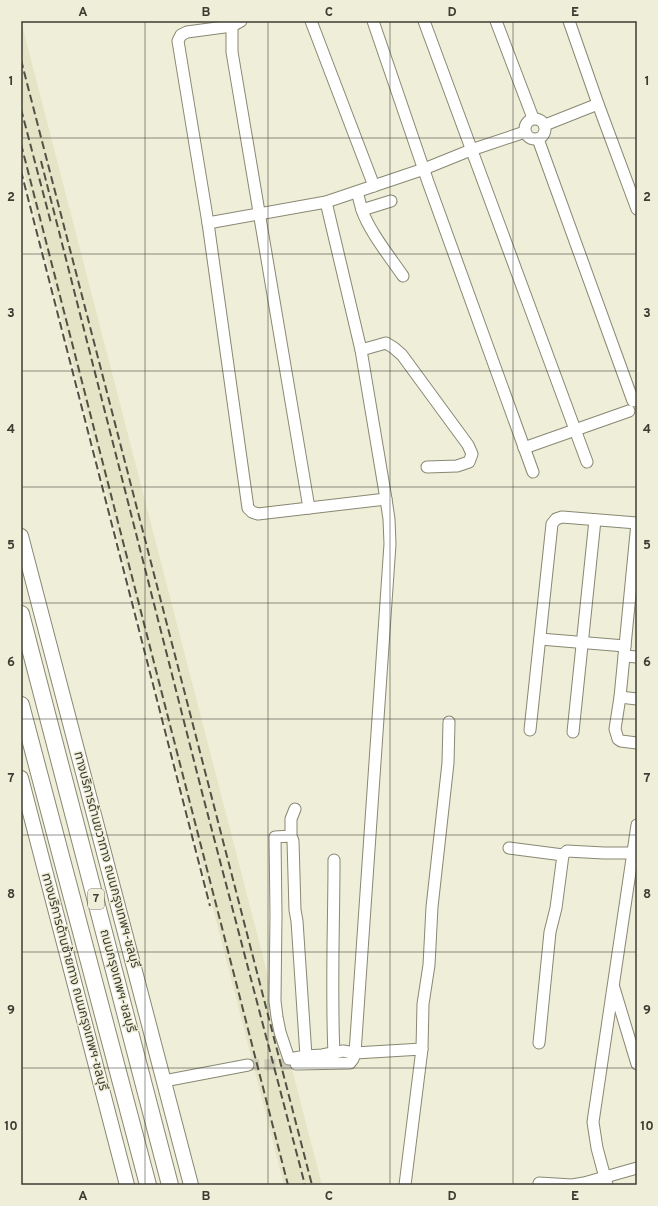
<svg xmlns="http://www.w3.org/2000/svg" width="658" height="1206" viewBox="0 0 658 1206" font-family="Overpass,'Noto Sans Thai',sans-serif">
<rect width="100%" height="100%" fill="#efeed8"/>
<!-- built -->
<path fill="#e5e4c6" d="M21,21l301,1164h-38l-263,-1025z"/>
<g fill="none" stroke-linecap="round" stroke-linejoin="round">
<!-- minor-tunnel -->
<path stroke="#cbcab7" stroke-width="11" stroke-dasharray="11 5.5" stroke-linecap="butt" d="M248,1065l48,-1"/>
<defs>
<g id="minor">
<path d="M241,21l-9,5 -45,6 -6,3 -3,6 30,182 40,285 4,4 6,2 128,-15"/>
<path d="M311,21l63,165"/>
<path d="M373,21l55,161 105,290"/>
<path d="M424,21l163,441"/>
<path d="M496,21l37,97"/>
<path d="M569,21l29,83 39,105"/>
<path d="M232,26v26l77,456"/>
<circle cx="535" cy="129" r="10"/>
<path d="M545,125l53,-21"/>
<path d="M538,139l95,262"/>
<path d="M357,192c2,6 3,12 5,18 7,21 28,47 41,66"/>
<path d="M362,210l29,-9"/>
<path d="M208,223l118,-21 98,-33 47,-19 54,-18"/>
<path d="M361,350l25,-7 8,5 8,7 66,90 4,9 -3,8 -12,4 -30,1"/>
<path d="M524,448l105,-37"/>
<path d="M637,523l-17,174 -5,32 3,10 3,2 16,2"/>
<path d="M540,639l85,7"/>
<path d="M624,656l13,1"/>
<path d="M620,697l17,2"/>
<path d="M530,730l22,-206 4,-5 6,-2 75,6"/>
<path d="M573,732l22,-212"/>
<path d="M291,836l2,5 2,69 2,11 9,135 -17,3 -9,-27 -3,-15 -2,-16 1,-86 -1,-78 16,-1v-17l4,-10"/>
<path d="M509,848l54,7"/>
<path d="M614,988l23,76"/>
<path d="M539,1043l11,-111 6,-24 7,-53 4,-4 37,2h29"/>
<path d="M422,1049l1,-45 6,-39 3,-58 16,-144 1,-41"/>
<path d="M334,1054c-3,-65 0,-130 0,-194"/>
<path d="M306,1056l16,-1 21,-4 12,2 67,-4 -17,136"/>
<path d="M296,1064l54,-1 3,-4 2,-6 35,-509 -1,-25 -3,-20 -25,-149 -35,-148"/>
<path d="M164,1081l84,-16"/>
<path d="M539,1183l33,2 12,-2 53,-15"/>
<path d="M607,1185l-10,-37 -4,-26 44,-297"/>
</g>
<g id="major">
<path d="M21,536l170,649"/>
<path d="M21,778l106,407"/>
</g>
<g id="highway">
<path d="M21,614l149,571"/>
<path d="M21,705l127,480"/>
</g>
</defs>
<!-- minor casing -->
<use href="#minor" stroke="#888873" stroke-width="13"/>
<!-- major casing -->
<use href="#major" stroke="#888873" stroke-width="16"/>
<!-- highway casing -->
<use href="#highway" stroke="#888873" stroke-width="18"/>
<!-- minor -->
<use href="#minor" stroke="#fff" stroke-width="11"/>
<!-- major -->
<use href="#major" stroke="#fff" stroke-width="14"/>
<!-- highway -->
<use href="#highway" stroke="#fff" stroke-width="16"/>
<!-- rail -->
<g stroke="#515146" stroke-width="2" stroke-dasharray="8 4" stroke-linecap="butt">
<path d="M21,60l291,1125"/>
<path d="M21,109l30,114"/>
<path d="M21,144l267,1041"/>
<path d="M41,161l163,639 101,385"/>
<path d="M21,171l189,735"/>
</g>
</g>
<!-- grid -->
<path fill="none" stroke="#3c3c33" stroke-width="1" stroke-opacity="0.55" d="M145,21v1164M268,21v1164M390,21v1164M513,21v1164M21,138h616M21,254h616M21,371h616M21,487h616M21,603h616M21,719h616M21,835h616M21,952h616M21,1068h616"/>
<g text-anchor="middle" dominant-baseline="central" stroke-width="3" stroke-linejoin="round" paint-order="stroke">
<!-- shield labels -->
<rect fill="#efeed8" stroke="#727164" stroke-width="1" x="88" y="889" width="16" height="20" rx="3"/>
<g font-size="12" font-weight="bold" fill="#3c3c33">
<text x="96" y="899">7</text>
</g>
<!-- street labels -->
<g font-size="13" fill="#3c3c33" stroke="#efeed8">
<text transform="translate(106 860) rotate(75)">ทางบริการด้านขวาทาง ถนนกรุงเทพฯ-ชลบุรี</text>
<text transform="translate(117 981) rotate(75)">ถนนกรุงเทพฯ-ชลบุรี</text>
<text transform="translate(74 982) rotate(75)">ทางบริการด้านซ้ายทาง ถนนกรุงเทพฯ-ชลบุรี</text>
</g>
</g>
<!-- border -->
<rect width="658" height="1206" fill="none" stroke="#efeed8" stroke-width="44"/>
<rect x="22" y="22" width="614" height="1162" fill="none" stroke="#3c3c33" stroke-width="1.5"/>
<g font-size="13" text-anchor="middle" font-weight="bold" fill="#3c3c33">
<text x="83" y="16">A</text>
<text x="206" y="16">B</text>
<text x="329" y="16">C</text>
<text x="452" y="16">D</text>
<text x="575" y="16">E</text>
<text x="11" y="85">1</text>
<text x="647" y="85">1</text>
<text x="11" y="201">2</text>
<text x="647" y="201">2</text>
<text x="11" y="317">3</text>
<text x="647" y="317">3</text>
<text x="11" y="433">4</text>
<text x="647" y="433">4</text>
<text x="11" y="549">5</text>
<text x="647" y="549">5</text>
<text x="11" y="666">6</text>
<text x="647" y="666">6</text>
<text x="11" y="782">7</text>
<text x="647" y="782">7</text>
<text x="11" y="898">8</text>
<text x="647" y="898">8</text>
<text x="11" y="1014">9</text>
<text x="647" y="1014">9</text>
<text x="11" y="1130">10</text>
<text x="647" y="1130">10</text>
<text x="83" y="1200">A</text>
<text x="206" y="1200">B</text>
<text x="329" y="1200">C</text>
<text x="452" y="1200">D</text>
<text x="575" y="1200">E</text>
</g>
</svg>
